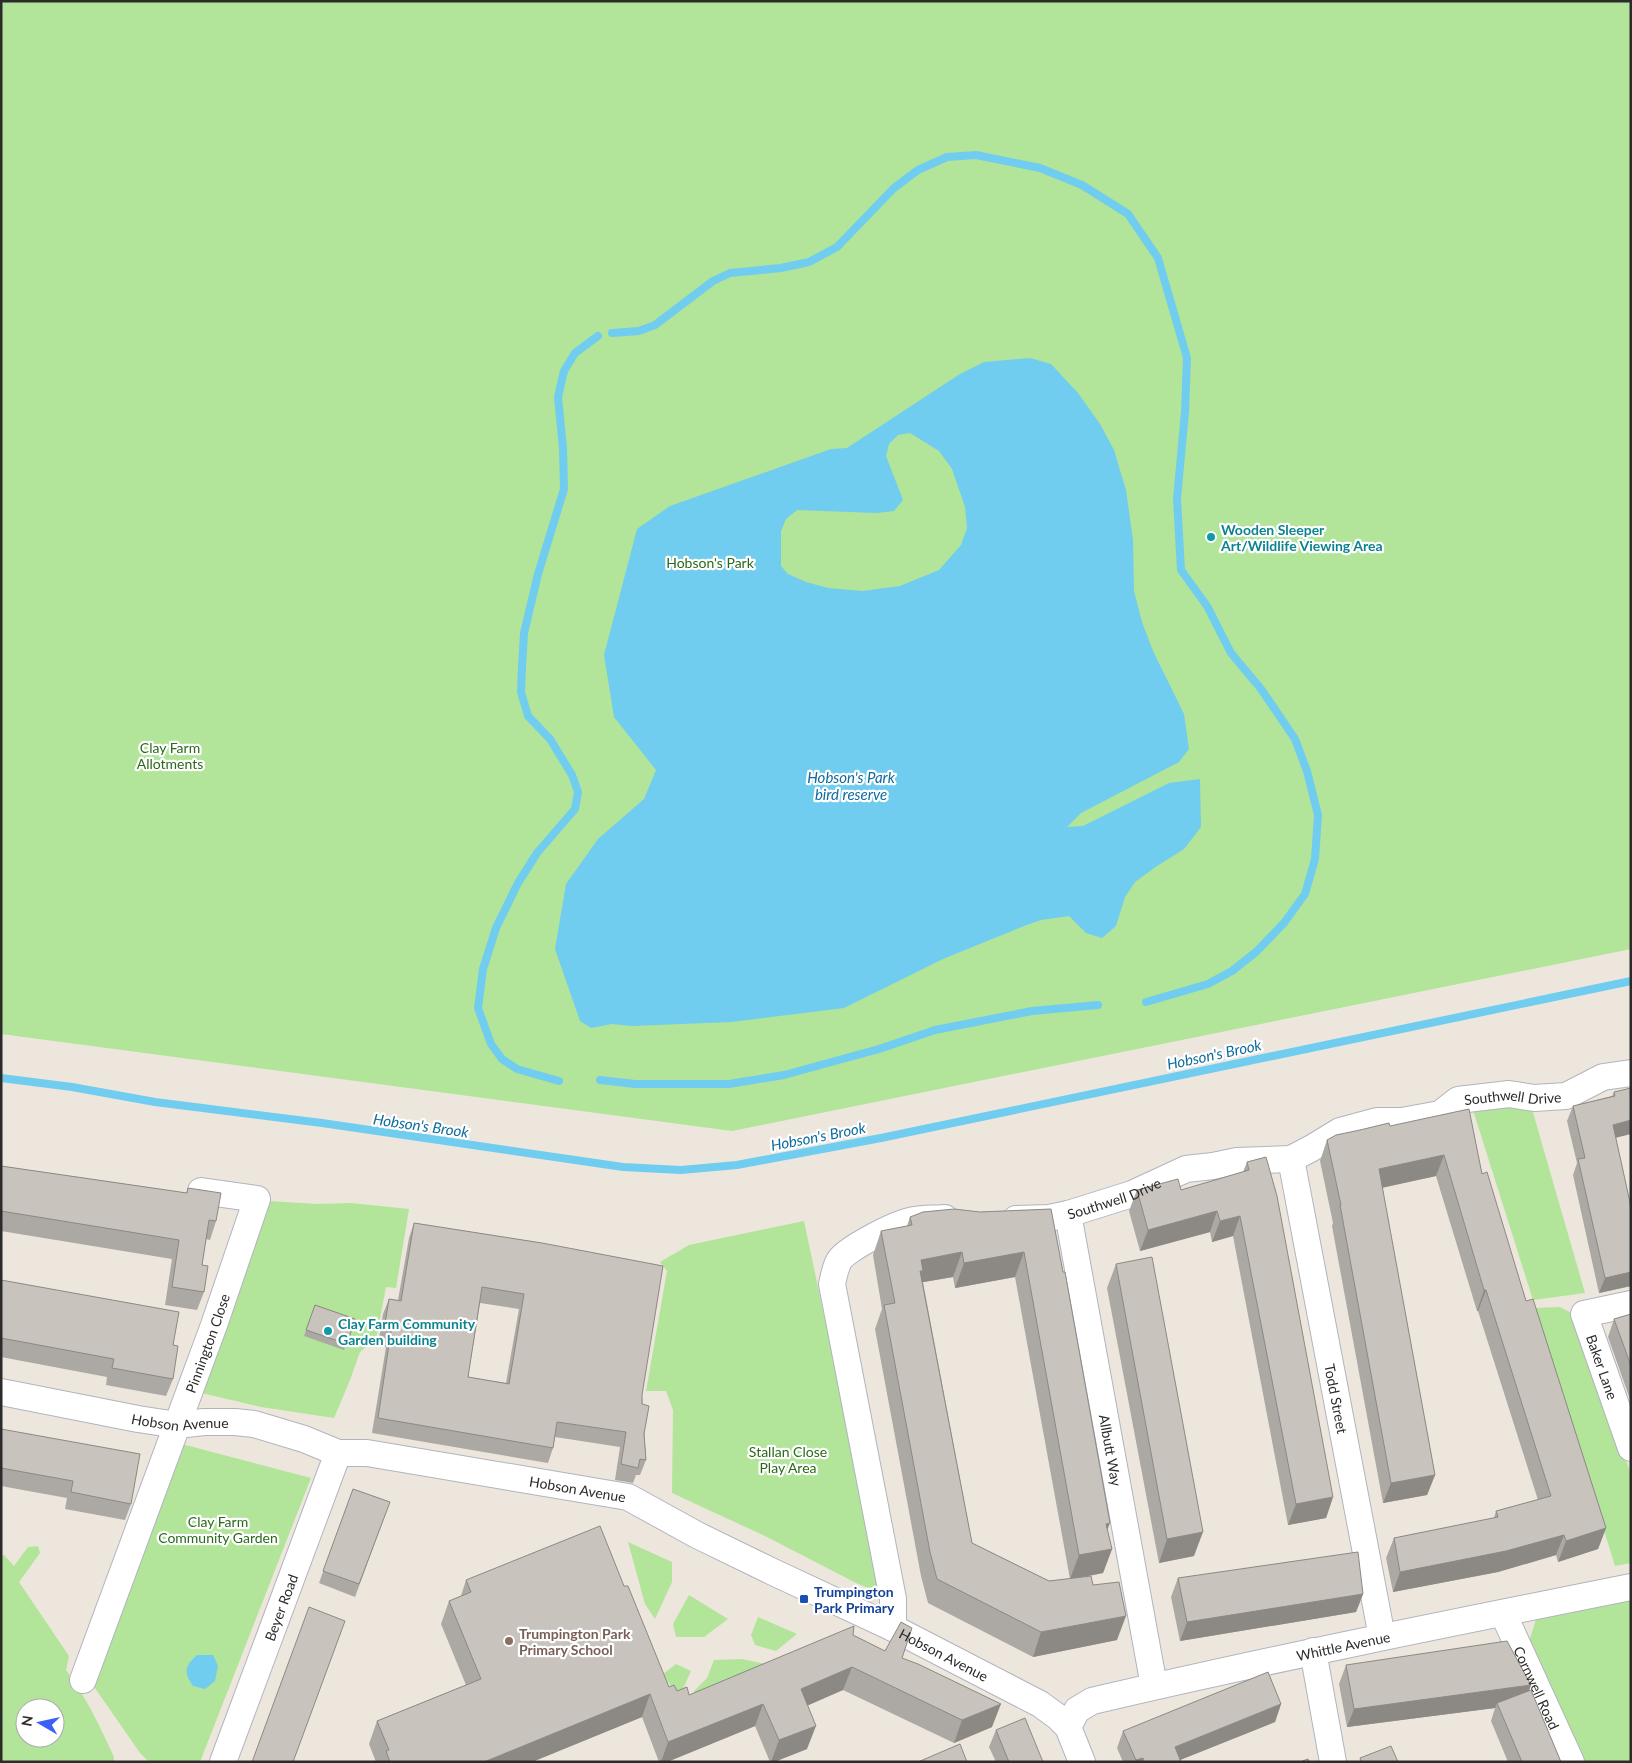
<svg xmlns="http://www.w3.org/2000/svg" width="1632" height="1763" viewBox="0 0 1632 1763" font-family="Lato,sans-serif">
<rect width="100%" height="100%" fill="#ede6dd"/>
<!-- green -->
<g fill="#b2e499" fill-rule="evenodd">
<path d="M1,1h1630v948l-899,182 -731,-97z"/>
<path d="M1530,1102l55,191 -52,7 -61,-193z"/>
<path d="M268,1201l49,3 34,-1 58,6 -13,79 -10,-1 -11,58 -8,1 -7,6 -10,28 -16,38 -73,-11 -64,-15z"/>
<path d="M804,1221l25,118 51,254 -24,-10 -89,-46 -95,-44 1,-83 -7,-19h-20l21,-120 -7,-9 29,-17z"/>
<path d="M1560,1307l17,9 54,159v88l-16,3 -80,-258z"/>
<path d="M178,1443l133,35 -111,284h-51l-9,-9 -52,-75z"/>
<path d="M628,1542l44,20v20l-17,37 -10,-15z"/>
<path d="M38,1546l2,7 -21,29 50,74 -3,14c20,27 34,56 48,87v5h-113v-207h3l10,11 14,-19zM25,1708h30v30h-30z"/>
<path d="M689,1595l39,24 -24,18h-28l-3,-13z"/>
<path d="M1631,1598v164h-51l-52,-117 10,-32z"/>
<path d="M758,1617l39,17 -21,17 -21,-6 -4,-10z"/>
<path d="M742,1659l33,7 -78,37 -3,-12 13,-13 7,-18z"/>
<path d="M676,1664l15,7 -12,27 -16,-24z"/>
</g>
<!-- water -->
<g fill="#70cdef" fill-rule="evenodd">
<path d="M1030,358l21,6 27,29 22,31 14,26 12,40 7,50 1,51 8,31 11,29 31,63 5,35 -10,13 -98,51 -14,14 16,-1 86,-43 31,-4 1,48 -17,22 -27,17 -22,16 -10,15 -9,29 -14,12 -16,-5 -17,-17 -28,4 -17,6 -81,33 -99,49 -113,14 -99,4 -20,-2 -21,4 -11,-7 -25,-72 11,-65 32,-45 46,-40 12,-29 -42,-53 -10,-62 33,-126 33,-23 161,-57 16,-1 113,-74 24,-12zM910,433l29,18 13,18 13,38 2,21 -6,17 -22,25 -39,16 -38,5 -34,-3 -22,-6 -18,-8 -7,-8v-35l5,-12 11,-9 80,3 17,-2 9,-11 -17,-44 3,-12 9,-9z"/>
<path d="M197,1655h16l5,11 -3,15 -10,8 -12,-3c-10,-14 -8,-20 4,-31z"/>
</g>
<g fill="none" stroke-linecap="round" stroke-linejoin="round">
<!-- stream -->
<g stroke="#70cdef" stroke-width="8">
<path d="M612,333l27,-2 16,-6 58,-44 17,-8 51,-5 28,-6 28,-15 57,-59 24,-18 29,-13 29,-2 64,13 42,17 46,29 30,44 29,100 -2,54 -8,87 4,71 26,36 24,47 30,36 34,50 12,32 11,44 -3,44 -10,35 -21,29 -28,29 -24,19 -24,13 -62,18"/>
<path d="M1,1078l71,9 83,15 167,21 301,44 58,3 56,-5 144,-27 750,-157"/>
<path d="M600,1080l35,4h94l55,-9 95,-26 56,-19 97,-19 66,-6"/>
<path d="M559,1081l-42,-12 -15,-10 -11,-15 -13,-36 5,-39 13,-41 22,-45 19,-30 38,-44 3,-17 -6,-17 -22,-36 -22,-23 -7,-24 1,-25 2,-34 14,-59 26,-85 -1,-41 -5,-51 6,-26 11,-18 23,-17"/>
</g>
<defs>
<g id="minor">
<path id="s1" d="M1291,1159l91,478"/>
<path id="s2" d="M1068,1214l86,472"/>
<path id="s3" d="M1016,1219l33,-1 19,-4 64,-20 54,-25 27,-3 24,-5 54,-2 21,-11 28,-17 37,-10h25l38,-7 18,-14 51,-6 25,4 32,-2 37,-19 28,-4"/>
<path id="s4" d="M1631,1304l-47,10 47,134"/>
<path id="s5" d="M1,1392l137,27 39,6 27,-3h31l19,2 50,15 34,14h29l261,44 69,38 76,37 120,56 147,76 18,13 10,10 14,35"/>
<path id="s6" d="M1503,1613l68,149"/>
<path d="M893,1628v-29l-61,-315c2,-8 3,-16 7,-23 6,-12 57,-37 71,-40 11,-3 24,-2 35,-3"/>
<path d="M1313,1651l20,111"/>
<path id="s7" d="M83,1680l131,-355 43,-126 -56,-8"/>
<path id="s8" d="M1068,1727l9,-17 15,-9c179,-42 359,-78 539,-114"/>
<path id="s9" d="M223,1762l115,-309"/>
</g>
</defs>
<!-- minor casing -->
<use href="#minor" stroke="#b1b4bf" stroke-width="28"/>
<!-- minor -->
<use href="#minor" stroke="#fff" stroke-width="26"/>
</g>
<!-- wall -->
<g fill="#aca8a3" fill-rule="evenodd">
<path d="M1631,1088l-16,50 16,148 -32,7 -26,-118 4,-12 -10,-42 6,-15 39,-10 2,-4z"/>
<path d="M1390,1126l92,48 124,354 -8,21 -40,13 -2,-7 -58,17 -105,20 -7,-34 8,-20 100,-20 2,-7 42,-11 -60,-189h-1l-41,-135 -54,12 53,287 -8,20 -44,8 -51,-277 1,-3 -13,-62 7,-21z"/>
<path d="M1247,1162l86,335 -7,21 -38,7 -55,-289 -21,6 -2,-10 -70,19 -11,-40 8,-21h44l62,-18z"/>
<path d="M1,1166l185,27 2,-5 28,33 -6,19 -4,-1 -4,26 2,27 -7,18 -32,-5 7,-46 -171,-28z"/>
<path d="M1051,1209l56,322 5,18 -9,24 -18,4 8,8 24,55 -84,17 -105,-54 -7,-27 -46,-247 7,-20 -9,-54 8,-24 26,-5 3,-9 70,-5zM953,1277l2,11 60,-11 55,302 -21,2 -77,-38 -49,-261z"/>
<path d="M414,1223l128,20 100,152 4,65 -6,15h-4l-3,8 -18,-3 5,-33 -65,-10 -2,11 -5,15 -176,-30 14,-86 -8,-2 5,-31 6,-15 9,1 11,-62zM480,1303l39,6 -13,74 -38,-6z"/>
<path d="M1116,1264l78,292 -35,7 -52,-275z"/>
<path d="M1,1280l172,65v34l-7,17 -60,-11 1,-8 -106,-20z"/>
<path d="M315,1305l40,14 -11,31 -40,-14z"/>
<path d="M1631,1314v88l-23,-65 6,-18z"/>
<path d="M1,1429l130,75 -6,16 -60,-11 2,-11 -66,-12z"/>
<path d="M353,1489l37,13 -35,95 -36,-14z"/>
<path d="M1178,1578l185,16 -7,18 -176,29 -9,-44z"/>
<path d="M466,1580l158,6 45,101 20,8 164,-60 32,16 17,7 90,69 -38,16 -111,-53 -36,15v44l-33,13h-4l-15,-36 -88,36h-8l-17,-45 -110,45h-156l-7,-18 8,-23 89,-36 -25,-61 8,-23 12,-5z"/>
<path d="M1346,1665l185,20 -2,6 32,71h-53l-17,-41 4,-13 -148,19 -8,-43z"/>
<path d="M1281,1704l-6,18 -95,38 1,2h-58l-6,-14 6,-17z"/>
<path d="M996,1730l47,32h-47l-7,-15z"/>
</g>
<!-- shaded-wall -->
<g fill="#8c8884">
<path d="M1631,1120v14l-24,6 6,-15z"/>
<path d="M1444,1155l-8,21 -65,14 8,-21z"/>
<path d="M1217,1211l-7,21 -70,19 8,-21z"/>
<path d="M1240,1216l-7,20 -21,6 8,-21z"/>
<path d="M962,1252l-9,25 -35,6 3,-23z"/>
<path d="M1024,1252l-9,25 -60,11 9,-25z"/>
<path d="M1631,1272v14l-32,7 6,-15z"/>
<path d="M1484,1290h2l-8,21h-1z"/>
<path d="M1435,1475l-8,20 -44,8 8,-20z"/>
<path d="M1333,1497l-7,21 -38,7 8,-21z"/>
<path d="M1110,1523l-9,24 5,-23z"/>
<path d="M1606,1528l-8,21 -40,13 8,-21z"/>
<path d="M1203,1532l-9,24 -35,7 8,-24z"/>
<path d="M1564,1535l-8,20 -58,17 -105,20 7,-20z"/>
<path d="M1112,1549l-9,24 -33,6 9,-24z"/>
<path d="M1363,1594l-7,18 -176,29 7,-19z"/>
<path d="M1126,1616l-9,24 -84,17 8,-25z"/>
<path d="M852,1667l-9,23 -50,22 8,-23z"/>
<path d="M1531,1685l-7,19 -27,-1 -2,5 -148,19 7,-18z"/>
<path d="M650,1694l-8,23 -110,45h-48z"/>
<path d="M763,1704l-8,22 -88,36h-6l7,-20z"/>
<path d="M1001,1704l-9,23 -38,16 8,-23z"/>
<path d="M1281,1704l-6,18 -100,40v-15z"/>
<path d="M816,1726l-9,23 -33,13h-3l8,-22z"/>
<path d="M1143,1758l-2,4h-6l1,-2z"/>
</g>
<!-- building -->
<g fill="#c8c3bd" stroke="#8c8884" fill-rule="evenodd">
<path d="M1631,1088v32l-18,5 18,82v65l-26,6 -27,-119 7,-1 -12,-52 42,-10 -1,-4z"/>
<path d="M1469,1109l13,65 5,-2 39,129 7,-2 73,229 -40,13 -2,-6 -58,16 -106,21 -6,-34 104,-21 -2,-6 55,-15 -65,-206h-2l-40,-135 -65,14 56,306 -44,8 -51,-278h1l-14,-65 9,-5 24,-5 29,-7 1,3z"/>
<path d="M1266,1157l11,39 56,301 -37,7 -56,-288 -20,5 -3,-10 -69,19 -11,-40 41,-11 3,11 68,-20 -2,-8z"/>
<path d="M1,1166l186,27 1,-5 33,5 -5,28 -7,-1 -7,45 6,1 -4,26 -32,-5 7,-47 -178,-29z"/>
<path d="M954,1209l26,3 71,-3 12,63h2l45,251 -4,1 6,25 -33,6 -55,-303 -60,11 -2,-11 -41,8 2,11h-3l52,272 77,38 42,-5 2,9 26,-3 7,34 -85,16 -104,-53 -7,-27 -46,-247 11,-2 -14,-72 31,-6 -2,-8 13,-5z"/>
<path d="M414,1223l128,20 121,23 -21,129v9l7,2 -5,28 2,26 -6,-1 -2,9 -17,-4 5,-32 -69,-10 -4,26 -175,-30 13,-87 -7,-1 5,-31 12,2zM482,1287l42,7 -15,90 -41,-7z"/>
<path d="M1152,1257l51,275 -36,7 -51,-275z"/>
<path d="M1,1280l178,32 -6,33 5,1 -5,33 -61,-11 2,-9 -113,-21z"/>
<path d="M315,1305l40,14 -8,25 -41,-14z"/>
<path d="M1631,1314v52l-17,-47z"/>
<path d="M1,1429l139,25 -9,50 -60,-12 2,-11 -72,-13z"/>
<path d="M353,1489l37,13 -31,82 -36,-13z"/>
<path d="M600,1526l24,60h4l41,101 5,-2 3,6 10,-4 2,8 165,-69 -1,9 32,16 16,-29 11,6 -10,30 16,6 83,40 -39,16 -110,-53 -51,22 15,37 -37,14 -16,-36 -95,38 -18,-48 -166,68h-94l-4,-11 3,-1 -12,-29 104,-42 -32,-78 22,-9 -5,-12z"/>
<path d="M1358,1552l5,42 -176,28 -9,-44z"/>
<path d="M309,1607l36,14 -52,141h-41z"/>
<path d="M1507,1641l24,44 -177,24 -8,-44z"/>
<path d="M1268,1672l13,32 -106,43 6,15h-37l-1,-4 -7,2 -13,-29z"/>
<path d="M1531,1690l30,72h-39l-25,-59z"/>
<path d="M1025,1718l18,44h-34l-13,-32z"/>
<path d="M960,1744l7,18h-49z"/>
<path d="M1391,1746l7,16h-37l-1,-4z"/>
<path d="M1308,1759l1,3h-9z"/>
</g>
<!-- markers -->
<g fill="#0f9aa8" stroke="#fff" stroke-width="2">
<circle cx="1211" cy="537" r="5"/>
<circle cx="328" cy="1331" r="5"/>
</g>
<rect fill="#1a4fb4" stroke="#fff" stroke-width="2" x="799" y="1594" width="10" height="10" rx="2.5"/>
<circle fill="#8d6e63" stroke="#fff" stroke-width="2" cx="509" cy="1641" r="5"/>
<g text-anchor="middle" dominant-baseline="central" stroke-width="4.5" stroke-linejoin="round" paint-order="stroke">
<!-- culture labels -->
<g font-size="14" font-weight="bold" fill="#0d838f" stroke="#fff" text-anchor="start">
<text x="1221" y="529">Wooden Sleeper<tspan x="1221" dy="16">Art/Wildlife Viewing Area</tspan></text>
<text x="338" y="1323">Clay Farm Community<tspan x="338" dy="16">Garden building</tspan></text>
</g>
<!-- park labels -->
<g font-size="14" fill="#2a691a" stroke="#fff">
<text x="710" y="562">Hobson's Park</text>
<text x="170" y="747">Clay Farm<tspan x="170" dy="16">Allotments</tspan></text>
<text x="788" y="1451">Stallan Close<tspan x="788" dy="16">Play Area</tspan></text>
<text x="218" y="1521">Clay Farm<tspan x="218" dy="16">Community Garden</tspan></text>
</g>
<!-- street labels -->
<g font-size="14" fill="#2b2b2b" stroke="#fff">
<text stroke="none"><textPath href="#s3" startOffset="521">Southwell Drive</textPath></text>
<text stroke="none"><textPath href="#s3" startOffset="101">Southwell Drive</textPath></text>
<text stroke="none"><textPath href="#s7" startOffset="359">Pinnington Close</textPath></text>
<text stroke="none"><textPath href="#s4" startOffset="104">Baker Lane</textPath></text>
<text stroke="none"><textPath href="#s1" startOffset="244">Todd Street</textPath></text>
<text stroke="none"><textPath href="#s5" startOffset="182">Hobson Avenue</textPath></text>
<text stroke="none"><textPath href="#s2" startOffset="240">Allbutt Way</textPath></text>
<text stroke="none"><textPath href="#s5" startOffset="588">Hobson Avenue</textPath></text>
<text stroke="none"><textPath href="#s9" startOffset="165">Beyer Road</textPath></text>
<text stroke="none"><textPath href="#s8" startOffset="294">Whittle Avenue</textPath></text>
<text stroke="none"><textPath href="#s5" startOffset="992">Hobson Avenue</textPath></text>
<text stroke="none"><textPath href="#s6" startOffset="82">Cornwell Road</textPath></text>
</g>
<!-- transit labels -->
<g font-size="14" font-weight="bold" fill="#164399" stroke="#fff" text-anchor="start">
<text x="814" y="1591">Trumpington<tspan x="814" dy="16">Park Primary</tspan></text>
</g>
<!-- education labels -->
<g font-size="14" font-weight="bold" fill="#785e54" stroke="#fff" text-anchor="start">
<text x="519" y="1633">Trumpington Park<tspan x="519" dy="16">Primary School</tspan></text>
</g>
<!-- water labels -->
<g font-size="15" font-style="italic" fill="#0d6b9d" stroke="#fff">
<text x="851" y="777">Hobson's Park<tspan x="851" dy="17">bird reserve</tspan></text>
<text transform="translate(1214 1054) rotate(-12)">Hobson's Brook</text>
<text transform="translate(421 1125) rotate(8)">Hobson's Brook</text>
<text transform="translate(818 1136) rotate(-11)">Hobson's Brook</text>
</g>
</g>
<!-- border -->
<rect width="1632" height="1763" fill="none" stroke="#2b2b2b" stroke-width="5"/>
<!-- north arrow -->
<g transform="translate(40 1723) rotate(279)"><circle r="24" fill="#ffffff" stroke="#aaaaaa"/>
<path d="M0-4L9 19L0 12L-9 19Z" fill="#3c60fa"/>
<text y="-8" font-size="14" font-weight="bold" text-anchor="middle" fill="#2b2b2b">N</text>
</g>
</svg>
